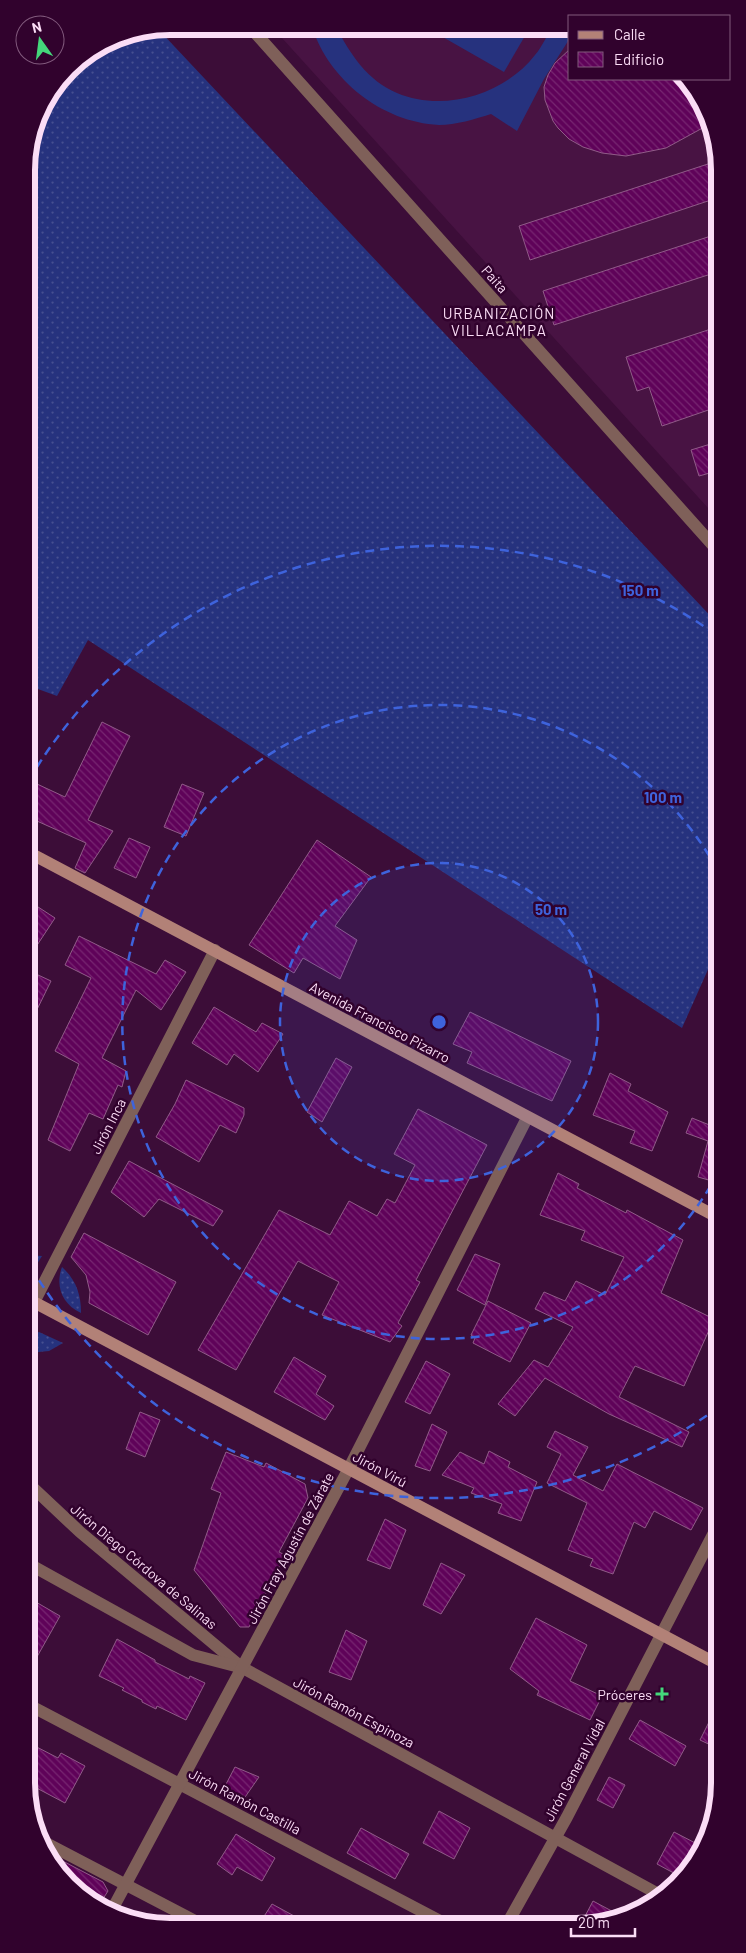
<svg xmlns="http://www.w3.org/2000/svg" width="746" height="1953" viewBox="0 0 746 1953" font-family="Barlow,sans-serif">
<defs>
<pattern id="grass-dots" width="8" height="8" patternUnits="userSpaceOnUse" patternTransform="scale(1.25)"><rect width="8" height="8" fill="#26327e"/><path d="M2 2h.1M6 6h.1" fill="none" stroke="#464f91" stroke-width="1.8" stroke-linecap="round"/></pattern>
<pattern id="building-back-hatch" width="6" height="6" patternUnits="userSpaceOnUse" patternTransform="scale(1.25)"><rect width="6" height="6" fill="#5f0259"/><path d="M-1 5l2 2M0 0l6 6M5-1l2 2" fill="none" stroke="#772671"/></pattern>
</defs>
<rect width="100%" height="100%" fill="#3c0d38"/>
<!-- built -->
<path fill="#481343" d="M272,27l298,2v50h113l34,63 1,377z"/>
<!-- grass -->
<g fill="url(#grass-dots)">
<path d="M158,29l560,595v323l-36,81 -594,-388 -31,56 -30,-11v-525l14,-54 34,-44 40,-25z"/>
<path d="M28,1255l14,1 -14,22z"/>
<path d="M62,1267c14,13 19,27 19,46 -19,-9 -26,-27 -19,-46z"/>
<path d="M39,1332l24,11 -14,8 -21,2v-17z"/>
</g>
<!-- pitch -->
<g fill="#26327e">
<path d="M312,27h24c14,27 32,54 61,66 47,20 108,1 138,-38 7,-8 11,-18 16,-26h19v9l-26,41 -27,52 -26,-17c-16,5 -35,11 -52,11 -57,-3 -110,-45 -127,-98z"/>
<path d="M427,28l102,1 -25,43z"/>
</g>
<!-- building -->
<g fill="url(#building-back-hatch)" stroke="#905b88">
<path d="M570,49v30h113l25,46 -42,23 -40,8 -24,-3 -19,-6 -14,-8 -11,-11 -5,-7 -8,-21 -1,-13 4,-12 7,-12z"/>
<path d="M717,161v37l-187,62 -11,-34z"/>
<path d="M717,234v38l-163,53 -11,-34z"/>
<path d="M717,327v80l-55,19 -13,-39 -12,4 -11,-34z"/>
<path d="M717,442v29l-18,5 -8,-26z"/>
<path d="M102,722l28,14 -42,84 25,11 -28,42 -10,-5 11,-25 -58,-26v-13l9,-20 28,13z"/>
<path d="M182,784l22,9 -18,43 -22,-9z"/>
<path d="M129,838l21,9 -14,31 -22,-10z"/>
<path d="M317,840l54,37 -36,49 22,14 -17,39 -37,-21 -9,15 -45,-28z"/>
<path d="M35,905l20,13 -27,41v-42z"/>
<path d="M79,936l77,38 9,-14 21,12 -25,38 -25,-20 -34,68 24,13 -4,16 -4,-2 -15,34 -14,-6 -19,38 -22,-11 31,-76 -24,-13 36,-73 -26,-13z"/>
<path d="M36,974l15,7 -23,47v-38z"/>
<path d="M214,1007l42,25 6,-9 21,11 -25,38 -24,-18 -7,11 -35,-22z"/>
<path d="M470,1012l101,49 -19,40 -85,-38 5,-11 -19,-8z"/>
<path d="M336,1058l16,9 -30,55 -15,-10z"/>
<path d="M610,1073l21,11 -3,7 40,21 -16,39 -22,-8 5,-12 -42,-16z"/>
<path d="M186,1080l58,28v7l-8,18 -16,-8 -21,37 -43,-25 19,-33z"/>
<path d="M418,1109l69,36 -71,135 4,2 -22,41 4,3 -12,16 -68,-27 17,-33 -41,-21 -62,109 -38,-20 81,-140 51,25 19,-34 28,15 10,-17 8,4 20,-38 -21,-11z"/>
<path d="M692,1118l20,8 1,-5h5l1,62 -21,-6 10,-36 -22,-8z"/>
<path d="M129,1161l94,50 -10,15 -54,-27 -15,18 -33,-25z"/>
<path d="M558,1173l21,11 -2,4 49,25 1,-3 56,30 -22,53 53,26 -30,67 -49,-20 -16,31 70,35 -7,15 -73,-33 -64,-36 -30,38 -17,-12 36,-44 14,7 25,-40 -38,-18 9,-17 21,9 11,-20 29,14 19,-38 -43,-17 4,-9 -45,-16z"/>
<path d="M84,1233l92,49 -28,53 -59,-32 1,-11 -4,-17 -15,-18z"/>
<path d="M475,1254l25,10 -15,41 -28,-15z"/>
<path d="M488,1301l43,22 -21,39 -37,-19 2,-5 -4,-3z"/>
<path d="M294,1357l32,19 -10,18 18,12 -9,14 -51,-28z"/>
<path d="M426,1361l24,13 -20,40 -25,-12z"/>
<path d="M140,1412l20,8 -15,37 -19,-8z"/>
<path d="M432,1424l15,8 -17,39 -15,-5z"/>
<path d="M555,1431l33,16 -15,28 30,16 14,-27 86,44 -12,22 -37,-19 -9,17 -11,-6 -21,52 -23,-8 3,-7 -25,-9 19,-47 -40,-20 14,-29 -14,-7z"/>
<path d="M489,1451l21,11 -2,5 29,15 -16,39 -23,-8 4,-9 -31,-11 3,-5 -32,-13 18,-23 24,12z"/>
<path d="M226,1452l38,15 2,-4 39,21 3,14 -29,54 6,3 -36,72h-9l-46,-57 27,-77 -10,-4z"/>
<path d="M385,1519l21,11 -16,39 -23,-9z"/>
<path d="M441,1563l24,12 -24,39 -18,-9z"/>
<path d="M29,1598l31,18 -31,55z"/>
<path d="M536,1618l51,27 -17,36 32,15 -12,24 -53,-25 2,-4 -29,-22z"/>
<path d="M346,1630l21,11 -16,39 -22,-8z"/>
<path d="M117,1639l38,21v2l34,17 1,-3 15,7 -19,37 -29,-14 -1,3 -14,-7v-2l-20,-10 2,-2 -25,-12z"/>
<path d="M719,1702v47l-19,-9z"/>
<path d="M640,1720l46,26 -11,20 -46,-27z"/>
<path d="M29,1743l29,15 3,-5 24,13 -20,37 -36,-19z"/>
<path d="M235,1767l24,10 -16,23 -19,-12z"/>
<path d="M609,1777l16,8 -12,23 -16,-8z"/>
<path d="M439,1811l31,17 -16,31 -31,-16z"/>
<path d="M361,1828l48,26 -14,25 -48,-26z"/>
<path d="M674,1832l29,15 -20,31 -26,-14z"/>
<path d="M236,1834l39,24 -13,23 -25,-14 -5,8 -15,-11z"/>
<path d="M53,1856l50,26 5,9 -7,11 -32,-17z"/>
<path d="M593,1901l30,16 -19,7h-23z"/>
<path d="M272,1904l37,20h-50z"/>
</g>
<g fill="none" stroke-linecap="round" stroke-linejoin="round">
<!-- minor -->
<g stroke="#7f6059" stroke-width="12">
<path d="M250,27l468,524"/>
<path d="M28,1314l187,-364"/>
<path d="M29,1484l51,48 159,133"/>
<path d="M29,1564l164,91 50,13 419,228"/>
<path d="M29,1705l417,219"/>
<path d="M46,1843l155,81"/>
<path d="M113,1908l235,-438 179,-352"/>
<path d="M507,1924l60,-107 152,-294"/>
</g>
<!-- secondary -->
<g stroke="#b28177" stroke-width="12">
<path d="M28,852l691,366"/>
<path d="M28,1299l691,366"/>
</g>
</g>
<!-- distance rings -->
<circle cx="439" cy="1022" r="159" fill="#3e63dc" fill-opacity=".12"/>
<g fill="none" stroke="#3e63dc" stroke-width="2.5" stroke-dasharray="9 6">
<circle cx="439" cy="1022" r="159"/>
<path d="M718 1173A317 317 0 1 1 718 871"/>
<path d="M719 1407A476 476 0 0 1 29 1264M29 780A476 476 0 0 1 715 634"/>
</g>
<!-- markers -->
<path fill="#44d77b" stroke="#31022d" stroke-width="2" d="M659.5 1686.5h5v5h5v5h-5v5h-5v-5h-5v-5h5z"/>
<g text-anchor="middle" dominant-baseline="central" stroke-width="5" stroke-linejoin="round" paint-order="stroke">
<!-- street labels -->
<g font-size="14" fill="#fbddf6" stroke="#31022d">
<text transform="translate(495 279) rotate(48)">Paita</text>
<text transform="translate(380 1022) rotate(28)">Avenida Francisco Pizarro</text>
<text transform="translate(108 1126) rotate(-63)">Jirón Inca</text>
<text transform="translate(380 1469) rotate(28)">Jirón Virú</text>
<text transform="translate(290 1548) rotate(-62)">Jirón Fray Agustín de Zárate</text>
<text transform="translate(144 1566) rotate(40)">Jirón Diego Córdova de Salinas</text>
<text transform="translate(354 1712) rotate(28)">Jirón Ramón Espinoza</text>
<text transform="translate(574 1770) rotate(-62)">Jirón General Vidal</text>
<text transform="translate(245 1801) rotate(28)">Jirón Ramón Castilla</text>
</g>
<!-- poi labels -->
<g font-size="14" fill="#fbddf6" stroke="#31022d" text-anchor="end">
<text x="652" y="1694">Próceres</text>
</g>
<!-- neighbourhood labels -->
<g font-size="15" letter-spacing="1" fill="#fbddf6" stroke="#31022d">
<text x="499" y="313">URBANIZACIÓN<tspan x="499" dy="17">VILLACAMPA</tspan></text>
</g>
</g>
<!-- crop -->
<path d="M0 0H746V1953H0ZM170 35H576A135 135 0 0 1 711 170V1783A135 135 0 0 1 576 1918H170A135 135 0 0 1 35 1783V170A135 135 0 0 1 170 35Z" fill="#31022d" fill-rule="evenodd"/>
<path fill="none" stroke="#fbddf6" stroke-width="6" d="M170 35H576A135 135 0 0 1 711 170V1783A135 135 0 0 1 576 1918H170A135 135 0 0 1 35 1783V170A135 135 0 0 1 170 35Z"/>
<circle cx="439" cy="1022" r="8" fill="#3e63dc" stroke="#31022d" stroke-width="2.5"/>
<g font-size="15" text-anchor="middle" font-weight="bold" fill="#3e63dc" stroke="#31022d" stroke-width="5" stroke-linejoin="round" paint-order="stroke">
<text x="640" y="596">150 m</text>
<text x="663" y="803">100 m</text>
<text x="551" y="915">50 m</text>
</g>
<!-- legend -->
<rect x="568" y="15" width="162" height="65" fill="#31022d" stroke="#825a7d"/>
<rect x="578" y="31" width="25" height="8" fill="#b28177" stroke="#825a7d"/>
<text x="614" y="40" font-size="15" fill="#fbddf6">Calle</text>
<rect x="578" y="52" width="25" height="15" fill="url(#building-back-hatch)" stroke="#825a7d"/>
<text x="614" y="65" font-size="15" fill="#fbddf6">Edificio</text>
<!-- north arrow -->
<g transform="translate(40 40) rotate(346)"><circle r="24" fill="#31022d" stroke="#825a7d"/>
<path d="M0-4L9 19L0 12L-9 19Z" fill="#44d77b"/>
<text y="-8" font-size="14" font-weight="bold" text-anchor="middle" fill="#fbddf6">N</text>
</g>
<!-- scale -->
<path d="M571 1928v8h64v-8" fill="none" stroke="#fbddf6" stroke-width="2.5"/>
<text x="578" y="1928" font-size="15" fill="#fbddf6" stroke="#31022d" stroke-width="4" paint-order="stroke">20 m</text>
</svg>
